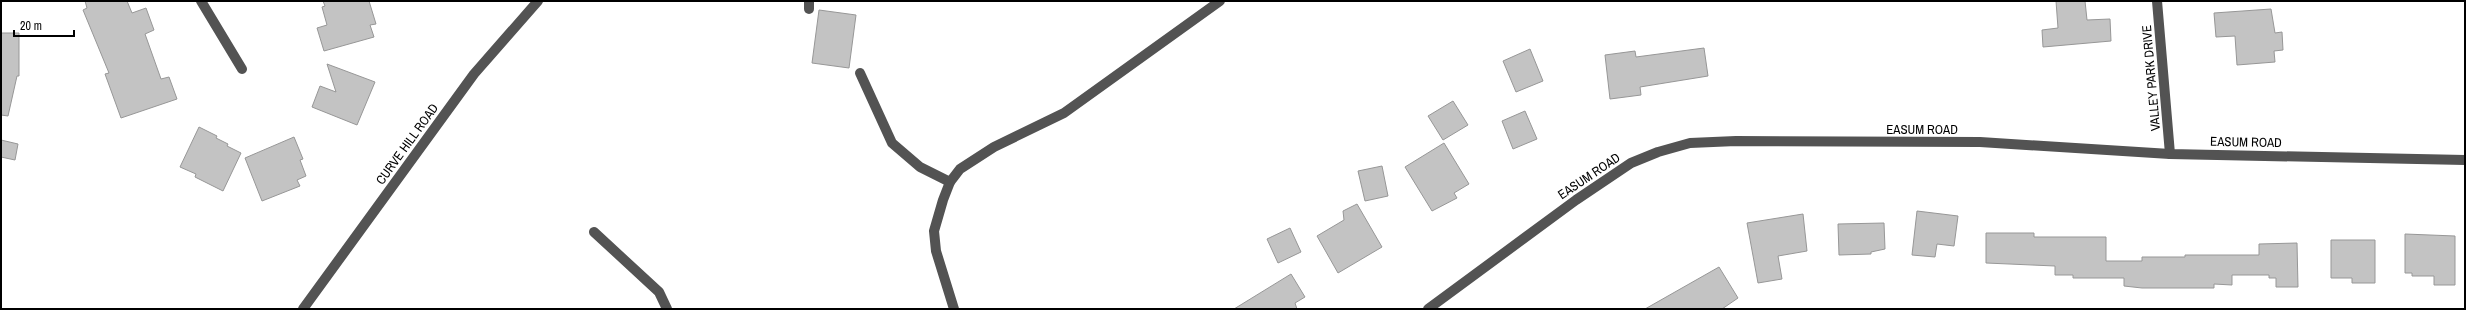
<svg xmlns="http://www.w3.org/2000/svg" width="2466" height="310" viewBox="0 0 2466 310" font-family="'Archivo Narrow',sans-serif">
<rect width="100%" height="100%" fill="#fff"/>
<!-- building -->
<g fill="#c3c3c3" stroke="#979797">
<path d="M85,1h42l5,12 14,-5 8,22 -9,4 16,45 8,-2 8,22 -56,19 -16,-44 4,-1 -26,-63 4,-2z"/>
<path d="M323,1h46l7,23 -6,1 4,12 -50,14 -7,-23 10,-3 -5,-18 3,-1z"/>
<path d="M2056,1h29l2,19 23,-1 1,22 -68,6 -1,-17 16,-2z"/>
<path d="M2271,9l4,24 7,-1 1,18 -9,1 1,11 -38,3 -2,-29 -19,1 -2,-24z"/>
<path d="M819,10l37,5 -7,53 -37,-5z"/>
<path d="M1,33h18v43h-2l-9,40 -7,-1z"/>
<path d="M1704,48l4,28 -68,11 1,8 -31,4 -5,-44 30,-4 1,6z"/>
<path d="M1530,49l13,32 -27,11 -13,-31z"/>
<path d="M327,64l48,18 -18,43 -45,-18 8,-21 16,6z"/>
<path d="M1453,101l15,24 -25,15 -15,-24z"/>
<path d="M1525,111l12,28 -24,10 -11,-28z"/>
<path d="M199,127l18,9 -1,2 12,6 -1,2 14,7 -18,38 -28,-14 1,-3 -16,-7z"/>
<path d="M294,137l9,22 -3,1 6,16 -9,4 3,6 -38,15 -17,-43z"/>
<path d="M1,140l17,4 -3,16 -14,-3z"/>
<path d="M1444,143l25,41 -15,9 3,5 -25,13 -27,-44z"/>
<path d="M1382,166l6,30 -23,5 -7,-30z"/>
<path d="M1357,204l25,43 -44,26 -21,-37 27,-16 -1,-9z"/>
<path d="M1917,211l41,5 -4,30 -17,-2 -2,13 -23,-2z"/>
<path d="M1803,214l4,37 -29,5 4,23 -24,4 -11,-60z"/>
<path d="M1884,223l1,26 -14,3v2l-32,1 -1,-31z"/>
<path d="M1290,228l11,24 -23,11 -11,-24z"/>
<path d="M1986,233h48v4h72v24h36v-4h43v-2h74v-11l38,-1 1,44h-22v-9h-7v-3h-37v10l-18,-1v4h-72l-18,-2v-8h-51v-3h-18v-9l-69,-3z"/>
<path d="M2405,234l50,2v49h-21v-9h-22v-3h-7z"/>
<path d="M2331,240h44v43h-23v-5h-21z"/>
<path d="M1719,267l19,31 -16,11h-77z"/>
<path d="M1291,274l14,23 -10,6 2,6h-63z"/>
</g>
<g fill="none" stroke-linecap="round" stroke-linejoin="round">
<!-- minor -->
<g stroke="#535353" stroke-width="10">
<path d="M201,1l41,68"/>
<path d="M2157,1l13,153"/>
<path d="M809,9v-8"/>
<path d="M860,73l32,70 28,24 30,15"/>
<path d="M594,232l65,60 8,17"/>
<path d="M303,309l171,-235 64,-73"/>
<path d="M954,309l-18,-58 -2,-20 9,-31 7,-18 10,-13 34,-22 70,-34 156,-112"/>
<path d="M1428,309l148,-109 55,-37 27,-11 32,-9 46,-2 244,1 190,12 295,6"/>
</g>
</g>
<g text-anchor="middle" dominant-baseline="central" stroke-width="4" stroke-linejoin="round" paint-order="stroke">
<!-- street labels -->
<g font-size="13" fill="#000" stroke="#fff">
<text transform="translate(2151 78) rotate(-95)">VALLEY PARK DRIVE</text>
<text x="1922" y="129">EASUM ROAD</text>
<text transform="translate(2246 142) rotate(1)">EASUM ROAD</text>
<text transform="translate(407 144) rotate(-54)">CURVE HILL ROAD</text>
<text transform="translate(1589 176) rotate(-34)">EASUM ROAD</text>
</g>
</g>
<!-- border -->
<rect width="2466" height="310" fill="none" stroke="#000000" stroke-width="4"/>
<!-- scale -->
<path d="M14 30v6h60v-6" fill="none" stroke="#000000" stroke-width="2"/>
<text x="20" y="30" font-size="12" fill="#000000" stroke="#ffffff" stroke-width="3" paint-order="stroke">20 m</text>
</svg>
